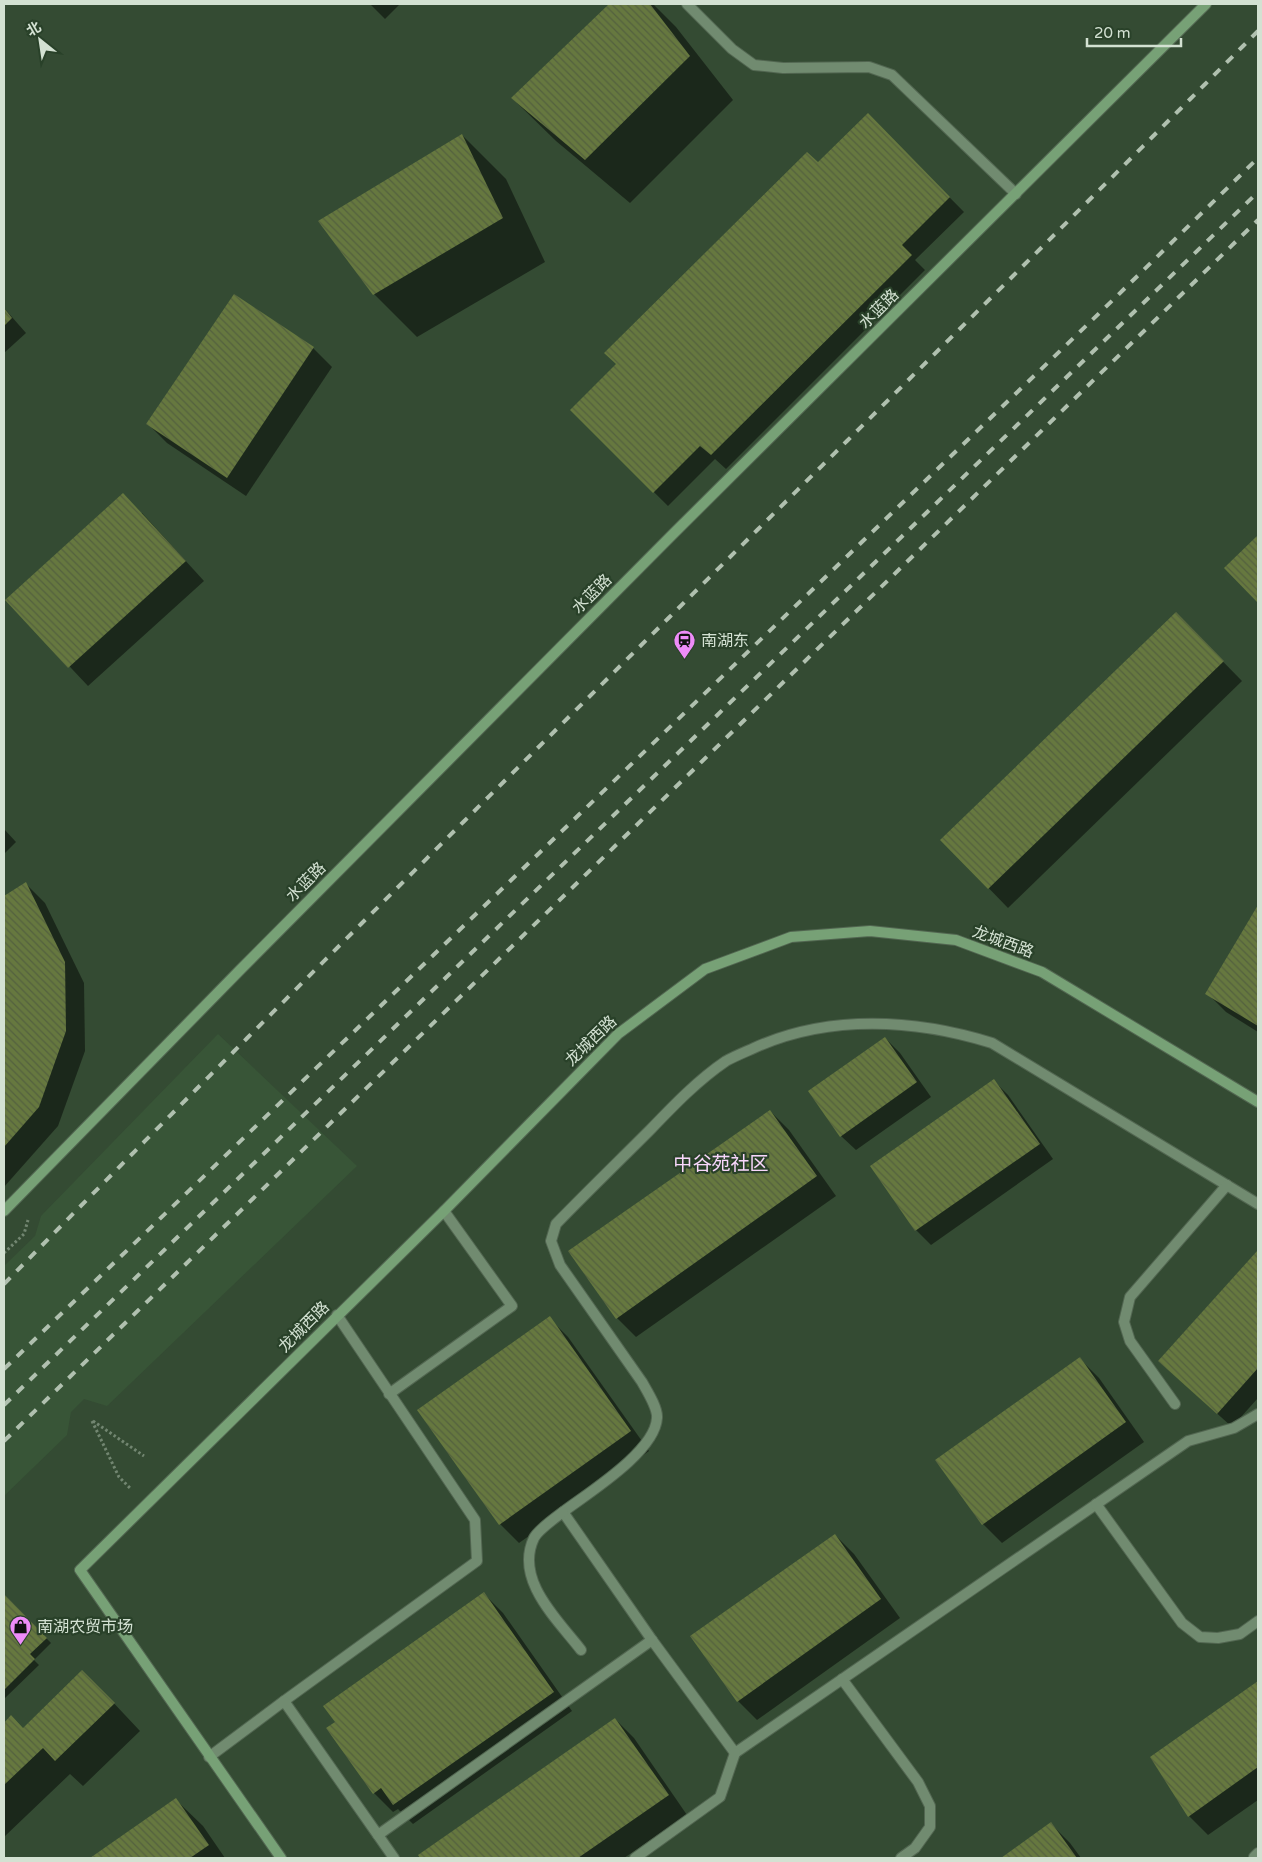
<svg xmlns="http://www.w3.org/2000/svg" width="1262" height="1862" viewBox="0 0 1262 1862" font-family="'Varela Round','Noto Sans SC',sans-serif">
<defs>
<pattern id="building-back-hatch" width="6" height="6" patternUnits="userSpaceOnUse" patternTransform="scale(1.25)"><rect width="6" height="6" fill="#66783f"/><path d="M-1 5l2 2M0 0l6 6M5-1l2 2" fill="none" stroke="#54613f"/></pattern>
</defs>
<rect width="100%" height="100%" fill="#344b33"/>
<!-- built -->
<path fill="#385537" d="M218,1034l139,132 -250,240 -23,-7 -13,13 -4,23 -63,61v-230l31,-30 6,-20z"/>
<!-- shadow -->
<g fill="#0007">
<path d="M370,4h30l-15,15z"/>
<path d="M611,4h42l23,23 57,73 -103,103 -74,-62 -44,-43z"/>
<path d="M868,115l96,97 -49,48 10,10 -199,199 -11,-10 -47,47 -97,-96z"/>
<path d="M462,135l44,44 39,83 -128,75 -43,-43z"/>
<path d="M4,308l22,25 -22,20z"/>
<path d="M313,348l19,19 -86,129 -79,-53 -19,-19z"/>
<path d="M142,513l62,68 -116,105 -81,-86z"/>
<path d="M1258,537v64l-32,-33z"/>
<path d="M1195,633l47,48 -234,227 -66,-68z"/>
<path d="M4,829l12,13 -12,12z"/>
<path d="M26,884l19,19 39,80 1,68 -27,75 -54,61v-289z"/>
<path d="M1258,908v124l-32,-20 -19,-19z"/>
<path d="M885,1038l15,15 31,44 -75,53 -15,-14z"/>
<path d="M994,1081l14,14 45,64 -122,86 -15,-15 -44,-64z"/>
<path d="M770,1111l19,19 47,66 -200,141 -19,-19z"/>
<path d="M1258,1251v147l-26,29 -73,-66z"/>
<path d="M549,1318l19,19 81,114 -130,92 -19,-19z"/>
<path d="M1080,1359l19,19 45,64 -142,101 -19,-19z"/>
<path d="M835,1535l19,19 46,64 -143,102 -19,-19z"/>
<path d="M484,1594l19,19 69,98 -159,113 -15,-15 -5,3 -19,-19z"/>
<path d="M4,1595l47,48 -17,17 5,5 -35,34z"/>
<path d="M1258,1683v117l-50,35 -19,-19 -38,-58z"/>
<path d="M109,1698l31,33 -57,55 -13,-12 -66,63v-113l7,-7 12,12z"/>
<path d="M615,1719l19,19 53,77 -63,43h-203l-2,-3z"/>
<path d="M176,1800l27,26 22,32h-132z"/>
<path d="M1051,1824l19,19 11,15h-78z"/>
</g>
<!-- building -->
<g fill="url(#building-back-hatch)">
<path d="M609,4h41l40,52 -105,104 -74,-62z"/>
<path d="M868,113l82,84 -48,48 10,10 -201,200 -11,-9 -47,47 -83,-83 46,-46 -12,-11 203,-201 11,10z"/>
<path d="M462,134l41,84 -130,77 -55,-74z"/>
<path d="M234,294l80,53 -87,131 -81,-54z"/>
<path d="M4,308l8,10 -8,8z"/>
<path d="M123,493l63,68 -118,107 -63,-68z"/>
<path d="M1258,535v68l-34,-35z"/>
<path d="M1176,612l48,49 -236,228 -48,-49z"/>
<path d="M26,882l39,80 1,69 -27,76 -35,40v-251z"/>
<path d="M1258,905v121l-53,-32z"/>
<path d="M885,1037l32,45 -77,55 -32,-46z"/>
<path d="M994,1079l46,65 -125,87 -45,-65z"/>
<path d="M770,1110l47,66 -201,143 -48,-68z"/>
<path d="M1258,1250v118l-41,46 -59,-53z"/>
<path d="M550,1316l81,115 -132,94 -82,-115z"/>
<path d="M1080,1357l46,65 -144,103 -47,-65z"/>
<path d="M835,1534l46,65 -144,103 -47,-66z"/>
<path d="M484,1592l70,100 -161,113 -12,-17 -8,6 -47,-66 9,-6 -12,-16z"/>
<path d="M4,1594l43,44 -17,16 5,5 -31,31z"/>
<path d="M82,1670l33,33 -60,58 -12,-13 -39,37v-62l7,-8 12,13z"/>
<path d="M1258,1681v86l-70,50 -38,-60z"/>
<path d="M615,1718l54,77 -91,63h-158l-2,-3z"/>
<path d="M176,1798l33,47 -19,13h-100z"/>
<path d="M1051,1822l26,36h-76z"/>
</g>
<g fill="none" stroke-linecap="round" stroke-linejoin="round">
<defs>
<g id="lane">
<path d="M1258,1204l-266,-161c-77,-24 -163,-29 -238,5 -9,4 -19,8 -28,13 -28,19 -52,44 -76,69 -31,31 -63,62 -94,94l-5,17 9,24 82,117c5,9 16,26 15,36 -2,34 -69,75 -94,94l89,128 83,113 453,-312 46,-13 24,-14"/>
<path d="M389,1394l123,-88 -68,-95"/>
<path d="M1175,1404l-45,-63 -6,-19 6,-25 97,-112"/>
<path d="M1096,1504l86,119 18,14 18,1 22,-4 18,-13"/>
<path d="M563,1512c-8,6 -25,18 -29,26 -20,42 24,82 47,112"/>
<path d="M842,1679l76,103 12,24v21l-15,21 -14,10"/>
<path d="M284,1701l193,-140 -2,-41 -138,-205"/>
<path d="M209,1757l75,-56 110,157"/>
<path d="M378,1835l274,-195"/>
<path d="M635,1858l85,-61 15,-44"/>
<path d="M1254,1858v-1l4,-4"/>
</g>
<path id="street" d="M687,4l45,45 22,16 29,3 86,-1 23,8 124,119"/>
<g id="secondary">
<path d="M4,1211l237,-242 432,-435 533,-530"/>
<path d="M281,1858l-201,-288 364,-359 174,-177 87,-65 86,-32 79,-6 86,9 86,32 216,130"/>
</g>
</defs>
<!-- lane casing -->
<use href="#lane" stroke="#526651" stroke-width="12"/>
<!-- street casing -->
<use href="#street" stroke="#526651" stroke-width="12"/>
<!-- secondary casing -->
<use href="#secondary" stroke="#526651" stroke-width="12"/>
<!-- path -->
<g stroke="#728671" stroke-width="3" stroke-dasharray="2.5 2.5" stroke-linecap="butt">
<path d="M4,1253l20,-19 4,-14"/>
<path d="M92,1421l27,56 12,12"/>
<path d="M93,1421l51,35"/>
</g>
<!-- lane -->
<use href="#lane" stroke="#718b70" stroke-width="10"/>
<!-- street -->
<use href="#street" stroke="#718b70" stroke-width="10"/>
<!-- secondary -->
<use href="#secondary" stroke="#77a176" stroke-width="10"/>
<!-- rail -->
<g stroke="#b0c0af" stroke-width="4" stroke-dasharray="9 9" stroke-linecap="butt">
<path d="M4,1284c414,-422 837,-834 1254,-1253"/>
<path d="M4,1369l1113,-1073 141,-138"/>
<path d="M4,1405l1254,-1213"/>
<path d="M4,1441l1254,-1221"/>
</g>
</g>
<!-- icons -->
<defs>
<symbol id="station-pin" viewBox="-11 -11 22 30"><path d="M0 17L-7.5 6A9.5 9.5 0 1 1 7.5 6Z" fill="#ee8cf8" stroke="#294129"/><path d="M-3-6H3Q5-6 5-4V2Q5 4 3 4L4.5 6H3L1.5 4h-3L-3 6H-4.5L-3 4Q-5 4-5 2V-4Q-5-6-3-6ZM-3.5-4v3h7v-3ZM-3.5 1v1.5H-2V1ZM2 1v1.5H3.5V1Z" fill="#111"/></symbol>
<symbol id="shop-pin" viewBox="-11 -11 22 30"><path d="M0 17L-7.5 6A9.5 9.5 0 1 1 7.5 6Z" fill="#ee8cf8" stroke="#294129"/><path d="M-5-2.5h2.3a2.7 3.5 0 0 1 5.4 0H5L5.5 6h-11ZM-1.5-2.5h3a1.5 2.3 0 0 0-3 0Z" fill="#111"/></symbol>
</defs>
<g fill-rule="evenodd">
<use href="#station-pin" x="672" y="628" width="25" height="34"/>
<use href="#shop-pin" x="8" y="1614" width="25" height="34"/>
</g>
<g text-anchor="middle" dominant-baseline="central" stroke-width="4.5" stroke-linejoin="round" paint-order="stroke">
<!-- street labels -->
<g font-size="16" fill="#d3e1d2" stroke="#294129">
<text transform="translate(879 309) rotate(-45)">水蓝路</text>
<text transform="translate(592 594) rotate(-45)">水蓝路</text>
<text transform="translate(306 882) rotate(-45)">水蓝路</text>
<text transform="translate(1003 942) rotate(20)">龙城西路</text>
<text transform="translate(591 1041) rotate(-44)">龙城西路</text>
<text transform="translate(304 1327) rotate(-45)">龙城西路</text>
</g>
<!-- poi labels -->
<g font-size="16" fill="#d3e1d2" stroke="#294129" text-anchor="start">
<text x="701" y="641">南湖东</text>
<text x="37" y="1627">南湖农贸市场</text>
</g>
<!-- quarter labels -->
<g font-size="19" fill="#f9d7fc" stroke="#294129">
<text x="721" y="1164">中谷苑社区</text>
</g>
</g>
<!-- border -->
<rect width="1262" height="1862" fill="none" stroke="#d3e1d2" stroke-width="10"/>
<!-- north arrow -->
<g transform="translate(40 40) rotate(330)" stroke="#294129" stroke-width="4" paint-order="stroke">
<path d="M0-4L9 19L0 12L-9 19Z" fill="#d3e1d2"/>
<text y="-8" font-size="14" font-weight="bold" text-anchor="middle" fill="#d3e1d2">北</text>
</g>
<!-- scale -->
<path d="M1087 38v8h94v-8" fill="none" stroke="#d3e1d2" stroke-width="2.5"/>
<text x="1094" y="38" font-size="15" fill="#d3e1d2" stroke="#294129" stroke-width="4" paint-order="stroke">20 m</text>
</svg>
